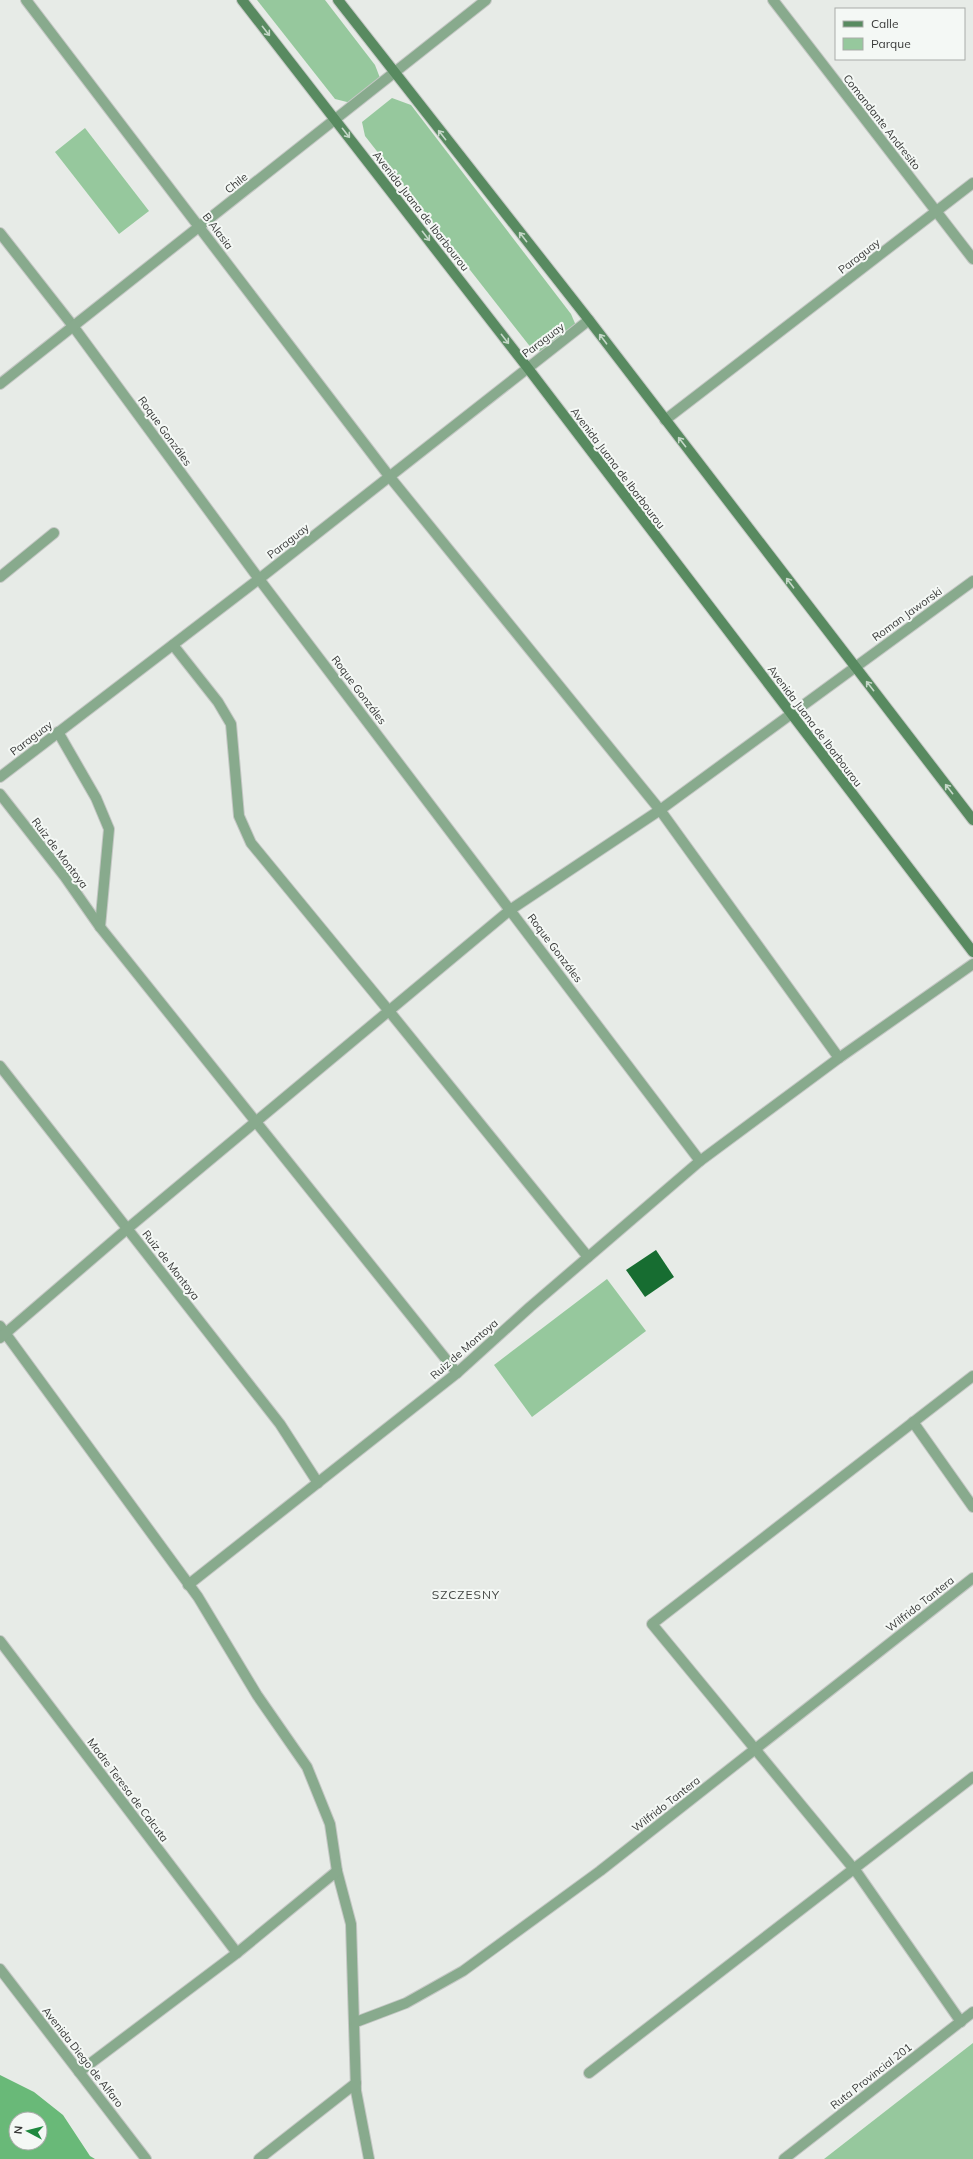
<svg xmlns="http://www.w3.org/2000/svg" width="973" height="2159" viewBox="0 0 973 2159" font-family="Mulish,sans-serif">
<rect width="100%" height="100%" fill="#e7ebe7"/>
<!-- green -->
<g fill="#96c89d">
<path d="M257,0h68l50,65 5,13 -29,25 -16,-4z"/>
<path d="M392,98l19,7 160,209 6,14 -29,25 -16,-4 -167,-213 -3,-14z"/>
<path d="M85,128l64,83 -30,23 -64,-82z"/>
<path d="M607,1279l39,52 -114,86 -38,-52z"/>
<path d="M973,2043v116h-149z"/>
</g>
<!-- forest -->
<path fill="#69b978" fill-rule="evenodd" d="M0,2075l34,17 29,23 27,41 5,3h-95zM16,2119h24v24h-24z"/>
<!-- building -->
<path fill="#176d31" d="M656,1250l18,27 -29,20 -19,-27z"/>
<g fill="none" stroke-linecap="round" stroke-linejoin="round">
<defs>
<g id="minor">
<path d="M26,0l363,476 271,334 179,248"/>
<path d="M773,0l200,259"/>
<path d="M0,233l73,93 186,253 441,582"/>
<path d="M0,384l486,-384"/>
<path d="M665,420l308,-237"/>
<path d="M0,577l54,-44"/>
<path d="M173,645l45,57 13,22 8,92 12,27 138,168 199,246"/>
<path d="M58,732l38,66 13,31 -9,98"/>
<path d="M0,777l259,-198 330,-259"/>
<path d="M0,794l65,83 35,50 357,446"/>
<path d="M0,1066l280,358 38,59"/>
<path d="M0,1326l198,271 59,98 50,72 23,57 7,47 14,53 5,167 13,68"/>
<path d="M0,1338l127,-109 383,-319 150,-100 313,-229"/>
<path d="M913,1422l60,85"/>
<path d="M188,1585l269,-212 73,-66 170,-146 139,-103 134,-94"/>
<path d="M0,1641l237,312"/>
<path d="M356,2022l50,-19 57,-32 137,-100 373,-293"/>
<path d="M961,2022l-103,-148 -206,-250 321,-248"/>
<path d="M79,2072l158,-119 100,-82"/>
<path d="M589,2073l384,-296"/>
<path d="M259,2159l97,-76"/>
</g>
<g id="tertiary">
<path d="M0,1969l146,190"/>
<path d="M784,2159l189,-147"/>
</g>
<g id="secondary">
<path d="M242,0l285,367 446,585"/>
<path d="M338,0l251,320 384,500"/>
</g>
</defs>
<!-- minor casing -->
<use href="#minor" stroke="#c4c7c4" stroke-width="12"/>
<!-- tertiary casing -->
<use href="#tertiary" stroke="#c4c7c4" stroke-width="12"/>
<!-- secondary casing -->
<use href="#secondary" stroke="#c4c7c4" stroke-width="12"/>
<!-- minor -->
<use href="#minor" stroke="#88aa8d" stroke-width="10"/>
<!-- tertiary -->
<use href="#tertiary" stroke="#88aa8d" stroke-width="10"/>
<!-- secondary -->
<use href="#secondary" stroke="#588a60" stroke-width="10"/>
</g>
<!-- one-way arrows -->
<defs><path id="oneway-shaft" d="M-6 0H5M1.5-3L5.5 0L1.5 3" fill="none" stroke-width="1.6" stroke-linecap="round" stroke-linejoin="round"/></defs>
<g stroke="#c5d7c8">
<use href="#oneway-shaft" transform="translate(266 31) rotate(52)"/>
<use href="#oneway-shaft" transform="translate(346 133) rotate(52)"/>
<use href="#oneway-shaft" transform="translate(442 135) rotate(-128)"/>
<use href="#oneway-shaft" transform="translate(426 236) rotate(52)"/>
<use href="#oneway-shaft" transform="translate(523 237) rotate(-128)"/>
<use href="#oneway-shaft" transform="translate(505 339) rotate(52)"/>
<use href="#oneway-shaft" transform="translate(603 339) rotate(-127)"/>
<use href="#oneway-shaft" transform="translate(682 442) rotate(-128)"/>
<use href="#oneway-shaft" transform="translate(790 583) rotate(-127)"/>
<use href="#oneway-shaft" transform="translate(870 686) rotate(-128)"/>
<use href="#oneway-shaft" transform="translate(949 789) rotate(-128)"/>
</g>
<g text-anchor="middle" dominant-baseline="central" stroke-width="4" stroke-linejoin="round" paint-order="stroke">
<!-- street labels -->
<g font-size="11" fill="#383938" stroke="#f4f8f5">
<text transform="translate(882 122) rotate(52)">Comandante Andresito</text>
<text transform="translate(236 183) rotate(-39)">Chile</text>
<text transform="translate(421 211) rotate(52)">Avenida Juana de Ibarbourou</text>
<text transform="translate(218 231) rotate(53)">B Alasia</text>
<text transform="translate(859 256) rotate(-38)">Paraguay</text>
<text transform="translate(543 340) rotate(-37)">Paraguay</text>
<text transform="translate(165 431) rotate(54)">Roque Gonzáles</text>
<text transform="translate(618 468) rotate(53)">Avenida Juana de Ibarbourou</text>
<text transform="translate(288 541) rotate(-38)">Paraguay</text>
<text transform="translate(907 614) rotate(-36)">Roman Jaworski</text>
<text transform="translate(359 690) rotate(53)">Roque Gonzáles</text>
<text transform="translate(815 726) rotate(53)">Avenida Juana de Ibarbourou</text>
<text transform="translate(31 738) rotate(-37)">Paraguay</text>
<text transform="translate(60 853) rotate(53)">Ruiz de Montoya</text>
<text transform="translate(555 948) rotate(53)">Roque Gonzáles</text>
<text transform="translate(171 1265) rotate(52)">Ruiz de Montoya</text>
<text transform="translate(464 1349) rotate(-41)">Ruiz de Montoya</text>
<text transform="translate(920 1604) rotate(-38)">Wilfrido Tantera</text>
<text transform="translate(128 1790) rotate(53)">Madre Teresa de Calcuta</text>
<text transform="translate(666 1804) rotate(-38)">Wilfrido Tantera</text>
<text transform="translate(83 2057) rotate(52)">Avenida Diego de Alfaro</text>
<text transform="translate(871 2076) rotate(-38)">Ruta Provincial 201</text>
</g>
<!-- neighbourhood labels -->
<g font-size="12" letter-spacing="1" fill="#424542" stroke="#f4f8f5">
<text x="466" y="1594">SZCZESNY</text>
</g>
</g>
<!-- legend -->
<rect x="835" y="8" width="130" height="52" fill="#f4f8f5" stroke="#a9aca9"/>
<rect x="843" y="21" width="20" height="6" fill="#588a60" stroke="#a9aca9"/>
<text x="871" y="28" font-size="12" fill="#383938">Calle</text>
<rect x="843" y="38" width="20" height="12" fill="#96c89d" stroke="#a9aca9"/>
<text x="871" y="48" font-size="12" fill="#383938">Parque</text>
<!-- north arrow -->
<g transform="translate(28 2131) rotate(277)"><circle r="19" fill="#f4f8f5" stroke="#a9aca9"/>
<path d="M0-3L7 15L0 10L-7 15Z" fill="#1f893f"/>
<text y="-6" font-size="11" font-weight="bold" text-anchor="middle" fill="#383938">N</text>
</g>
</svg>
